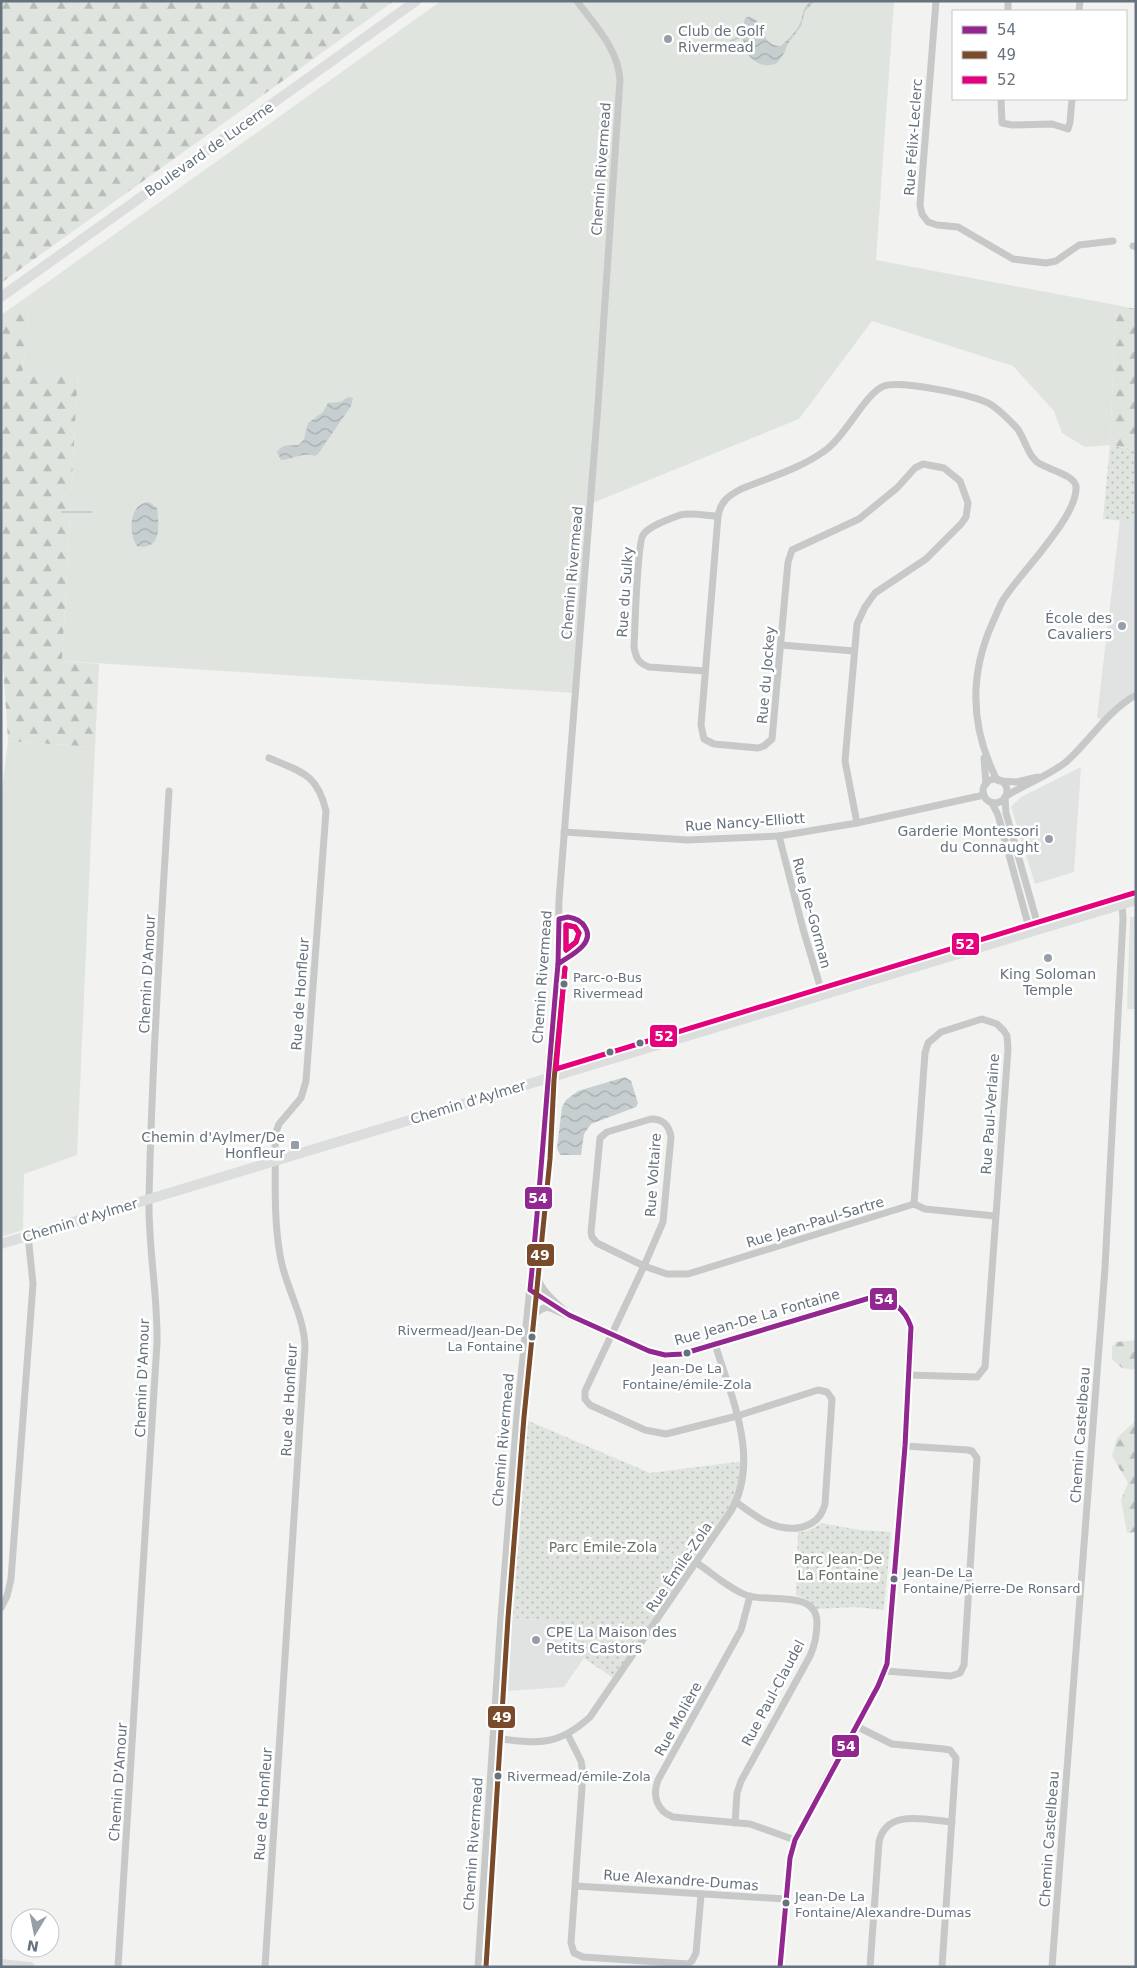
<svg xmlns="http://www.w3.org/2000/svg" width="1137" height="1968" viewBox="0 0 1137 1968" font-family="'DejaVu Sans',sans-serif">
<defs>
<pattern id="forest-firs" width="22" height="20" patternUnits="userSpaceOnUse" patternTransform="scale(1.25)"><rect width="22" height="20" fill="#e0e4df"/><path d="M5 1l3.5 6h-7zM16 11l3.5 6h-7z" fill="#b9bdba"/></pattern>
<pattern id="park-dots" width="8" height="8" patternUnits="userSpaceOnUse" patternTransform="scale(1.25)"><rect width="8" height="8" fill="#e0e4df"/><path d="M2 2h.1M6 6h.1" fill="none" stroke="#b9bdba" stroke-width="1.8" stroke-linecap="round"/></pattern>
<pattern id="water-waves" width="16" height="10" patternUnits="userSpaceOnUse" patternTransform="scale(1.25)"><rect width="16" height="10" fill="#c7ced0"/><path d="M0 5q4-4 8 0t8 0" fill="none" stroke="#a5acae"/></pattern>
</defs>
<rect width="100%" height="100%" fill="#f2f2f1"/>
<!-- built -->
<g fill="#e1e2e2">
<path d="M1120,520l16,2v173l-32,27 -7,-5z"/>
<path d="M1081,767l-7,105 -39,12 -24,-77 10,-10z"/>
<path d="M1130,917h6v92h-9z"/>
<path d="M501,1617l59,5 24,36 -20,29 -68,5z"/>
</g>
<!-- green -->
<g fill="#e0e4df">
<path d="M441,1h453l-18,259 240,45 -6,140 -25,2 -23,-14 -8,-22 -41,-45 -141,-45 -73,98 -209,85 -15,189 -513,-32 16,-288 -56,4 9,-83z"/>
<path d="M8,741l87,6 -18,408 -53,19 -1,56 -22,7v-440z"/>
</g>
<!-- forest -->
<g fill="url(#forest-firs)">
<path d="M1,1h393l-393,282z"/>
<path d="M31,294l-9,83 56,-5 -16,289 37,3 -4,83 -87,-6 -7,-109v-317z"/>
<path d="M1116,305l20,4v141l-26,-5z"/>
<path d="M1136,1340v30l-14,-2 -10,-9v-12l4,-5z"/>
<path d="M1136,1420v112l-9,1 -6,-33 7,-17 -16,-27 5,-18z"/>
</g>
<!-- park -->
<g fill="url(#park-dots)">
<path d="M1110,445l26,5v72l-33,-3z"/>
<path d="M517,1416l133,57 94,-12 -8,41 -120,178 -32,-22 -25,-36 -58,-5z"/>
<path d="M821,1523l39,7 31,2 -7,78 -29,-3 -40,2 -9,-10 -10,-4 2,-63c9,0 16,-4 23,-9z"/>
</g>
<!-- water -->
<g fill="url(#water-waves)">
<path d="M811,1h4l-10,10 -4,15 -14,19 -2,7 -8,11c-13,6 -27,-1 -32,-15 -2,-6 0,-7 -5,-11 5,-6 2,-14 6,-20 20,-2 11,29 35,29 6,-6 13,-12 17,-19 7,-11 2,-17 13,-26z"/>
<path d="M348,397l5,1 -2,8 -33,48 -3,2c-14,-4 -20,3 -34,4l-4,-8c6,-9 13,-6 22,-7l5,-6 4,-16 15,-11 5,-9 13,-1z"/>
<path d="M149,502l8,6c2,18 5,43 -20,38 -9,-13 -8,-43 12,-44z"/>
<path d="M625,1077l6,4 7,22 -2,4 -45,17 -7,10 -3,21h-21l-3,-7 5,-41 4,-7 12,-9z"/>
</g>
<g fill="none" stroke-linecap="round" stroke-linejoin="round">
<!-- stream -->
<g stroke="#c7ced0" stroke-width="2">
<path d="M731,41l9,-4"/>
<path d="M62,512h29"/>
</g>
<!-- street -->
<g stroke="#c7c8c8" stroke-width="7">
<path d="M936,1l-16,204 2,9 6,8 9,3 21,2 55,32 33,4 10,-2 23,-16 34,-4"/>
<path d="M1008,11v-10"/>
<path d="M1079,11l1,-10"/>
<path d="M1001,99l1,24 10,2 40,-1 16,5 2,-7 2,-23"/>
<path d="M1133,246l3,1"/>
<path d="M781,645l73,6"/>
<path d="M705,671l-56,-4c-11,-4 -13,-9 -15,-20 1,-18 3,-102 9,-112 6,-9 26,-16 37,-20 12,-3 26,1 38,1"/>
<path d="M984,758l2,26"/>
<circle cx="995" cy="791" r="12"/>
<path d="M1000,781l16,1 22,-5"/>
<path d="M1005,797c19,-13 42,-20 61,-35 24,-21 41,-51 70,-67"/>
<path d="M1005,798l1,15 31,109 -2,9"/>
<path d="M992,803l6,12 30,109 7,7"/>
<path d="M857,823l-12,-62 12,-137 8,-17 10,-14 51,-34 35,-35 5,-7 2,-14 -8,-22 -16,-13 -21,-4 -8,4 -18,20 -38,31 -67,31 -4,12 -16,177 -8,7 -6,2 -44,-4 -10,-5 -3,-14 17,-209c3,-15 10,-20 23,-27 27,-11 58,-20 82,-37 22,-14 42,-59 61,-66 17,-6 90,9 106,18 10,6 18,15 26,23 9,10 10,26 21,35 9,7 39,13 39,25 1,19 -22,48 -33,62 -13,17 -28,33 -40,51 -4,7 -7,16 -11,24 -23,52 -21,105 5,156"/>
<path d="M564,832l124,8 91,-4 78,-13 127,-28"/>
<path d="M779,836l24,93 20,67"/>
<path d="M651,1119c12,0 18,6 20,18l-8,85 -19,44 -47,-23 -5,-6 -1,-5 9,-94 7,-6z"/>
<path d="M535,1265c0,20 16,34 30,46"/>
<path d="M530,1290l22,14"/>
<path d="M529,1330c4,-12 5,-20 19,-23l101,44c11,4 21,4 33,3l191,-57c22,0 37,16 39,38l-20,277 -5,52 -9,22 -56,101 -27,53 -5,18 -10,109"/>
<path d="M909,1375l68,2 8,-10 23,-318 -1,-13 -3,-5 -7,-7 -15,-5 -41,13 -13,11 -3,10 -11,151"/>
<path d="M736,1502c10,7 20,15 30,20 23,11 52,9 59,-18l7,-105 -5,-7 -9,-2 -81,26 -71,18 -21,-4 -55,-25 -5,-6v-8l59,-125 23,8h21l226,-70 11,5 70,7"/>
<path d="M697,1563c15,10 35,28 52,33 20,6 67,-6 68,26 0,12 -2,23 -7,34l-69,125 -4,12 -2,30"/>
<path d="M750,1596l-9,34 -83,150c-6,16 -1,31 15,37l77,7 45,16"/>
<path d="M1,1608l6,-12 4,-17 22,-295 -5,-49"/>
<path d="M885,1671l66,5 9,-3 4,-8 13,-207 -5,-7 -4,-1 -63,-4"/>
<path d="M856,1726l36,18 52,5 6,1 6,8 -14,209"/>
<path d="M568,1735l13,26 2,12 -12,170 3,10 9,4 105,7 4,-3 4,-8 5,-58"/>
<path d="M493,1738c43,5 63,10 97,-21l141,-206c30,-52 0,-114 -16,-167"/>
<path d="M576,1886l209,13"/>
<path d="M118,1967l39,-624c1,-48 -9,-96 -8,-144 3,-136 12,-272 20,-408"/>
<path d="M265,1967l40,-620c-1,-33 -20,-60 -25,-92 -7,-39 -4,-81 -5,-120l4,-11 22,-26 5,-17 20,-270c-9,-38 -25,-39 -57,-53"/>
<path d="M478,1967l23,-350 16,-201 26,-258 4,-79 11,-115 1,-64 39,-495 22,-325c-2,-32 -25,-54 -43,-79"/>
<path d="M870,1967l9,-125c7,-34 48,-22 73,-20"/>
<path d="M1052,1967l53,-699 18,-349 -1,-15"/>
</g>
<!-- secondary -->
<g stroke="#dcdddd" stroke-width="10">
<path d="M1,297l415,-296"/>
<path d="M1,1244l1135,-344"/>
<path d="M1,1964l29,3"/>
</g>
<defs>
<g id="bus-1">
<path d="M568,917c7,1 13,3 17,10 11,17 -16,29 -27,37l1,-45z"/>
<path d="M558,964c-10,109 -17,217 -28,326l39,25 80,36 16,4 17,-1 191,-57c19,2 32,12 38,30l-6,119 -18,218 -9,22 -83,154 -5,18 -10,109"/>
</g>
<g id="bus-2">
<path d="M566,925l9,2 4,6 -3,9 -10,8z"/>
<path d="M486,1967l22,-349 16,-201 26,-258 4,-79 11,-112"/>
</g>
<g id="bus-3">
<path d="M566,925l9,2 4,6 -3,9 -10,8z"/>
<path d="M565,968l-9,101 578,-176"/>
</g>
</defs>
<!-- bus-1 casing -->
<use href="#bus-1" stroke="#fff" stroke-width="9"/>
<!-- bus-2 casing -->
<use href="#bus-2" stroke="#fff" stroke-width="9"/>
<!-- bus-3 casing -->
<use href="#bus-3" stroke="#fff" stroke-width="9"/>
<!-- bus-1 -->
<use href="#bus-1" stroke="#922790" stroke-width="5"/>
<!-- bus-2 -->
<use href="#bus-2" stroke="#7a4b2a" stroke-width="5"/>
<!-- bus-3 -->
<use href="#bus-3" stroke="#e5007d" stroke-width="5"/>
</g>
<!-- markers -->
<g fill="#979fa6" stroke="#fff" stroke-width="2">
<circle cx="668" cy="39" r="5"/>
<circle cx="1122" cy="626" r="5"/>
<circle cx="1049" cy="839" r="5"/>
<circle cx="1048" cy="958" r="5"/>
<rect x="290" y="1140" width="10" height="10" rx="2.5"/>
<circle cx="536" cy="1640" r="5"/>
</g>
<g fill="#66727d" stroke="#fff" stroke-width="2">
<circle cx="564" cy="984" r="4.5"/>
<circle cx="640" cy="1043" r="4.5"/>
<circle cx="610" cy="1052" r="4.5"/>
<circle cx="532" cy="1337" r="4.5"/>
<circle cx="687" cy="1353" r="4.5"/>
<circle cx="894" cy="1579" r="4.5"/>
<circle cx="498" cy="1776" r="4.5"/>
<circle cx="786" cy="1903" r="4.5"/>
</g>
<g text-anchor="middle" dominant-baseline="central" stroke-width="5" stroke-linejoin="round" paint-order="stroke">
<!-- bus labels -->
<g font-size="13" fill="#66727d" stroke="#fff" text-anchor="start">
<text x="573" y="977">Parc-o-Bus<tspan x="573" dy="16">Rivermead</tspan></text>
<text x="523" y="1330" text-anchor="end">Rivermead/Jean-De<tspan x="523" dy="16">La Fontaine</tspan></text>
<text x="687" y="1368" text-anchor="middle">Jean-De La<tspan x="687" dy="16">Fontaine/émile-Zola</tspan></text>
<text x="903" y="1572">Jean-De La<tspan x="903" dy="16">Fontaine/Pierre-De Ronsard</tspan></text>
<text x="507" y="1776">Rivermead/émile-Zola</text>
<text x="795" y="1896">Jean-De La<tspan x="795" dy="16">Fontaine/Alexandre-Dumas</tspan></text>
</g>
<!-- poi labels -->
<g font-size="14" fill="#66727d" stroke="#fff" text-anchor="end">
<text x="678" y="31" text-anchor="start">Club de Golf<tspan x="678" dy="16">Rivermead</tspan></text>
<text x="1112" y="618">École des<tspan x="1112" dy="16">Cavaliers</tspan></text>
<text x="1039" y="831">Garderie Montessori<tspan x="1039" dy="16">du Connaught</tspan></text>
<text x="1048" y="974" text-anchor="middle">King Soloman<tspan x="1048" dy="16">Temple</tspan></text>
<text x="285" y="1137">Chemin d'Aylmer/De<tspan x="285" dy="16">Honfleur</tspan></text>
<text x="546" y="1632" text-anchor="start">CPE La Maison des<tspan x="546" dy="16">Petits Castors</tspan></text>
</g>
<!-- street labels -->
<g font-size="14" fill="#66727d" stroke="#fff">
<text transform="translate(913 137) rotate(-86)">Rue Félix-Leclerc</text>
<text transform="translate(209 149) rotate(-35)">Boulevard de Lucerne</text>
<text transform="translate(601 169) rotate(-86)">Chemin Rivermead</text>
<text transform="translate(572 573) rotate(-85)">Chemin Rivermead</text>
<text transform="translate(625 592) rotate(-86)">Rue du Sulky</text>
<text transform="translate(766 675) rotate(-85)">Rue du Jockey</text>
<text transform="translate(745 822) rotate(-4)">Rue Nancy-Elliott</text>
<text transform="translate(812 913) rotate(75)">Rue Joe-Gorman</text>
<text transform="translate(147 974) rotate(-87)">Chemin D'Amour</text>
<text transform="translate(542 977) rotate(-86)">Chemin Rivermead</text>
<text transform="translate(300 994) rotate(-86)">Rue de Honfleur</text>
<text transform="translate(468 1102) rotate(-17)">Chemin d'Aylmer</text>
<text transform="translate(990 1114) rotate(-86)">Rue Paul-Verlaine</text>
<text transform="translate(653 1175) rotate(-86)">Rue Voltaire</text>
<text transform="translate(80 1220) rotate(-17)">Chemin d'Aylmer</text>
<text transform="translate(815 1222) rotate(-17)">Rue Jean-Paul-Sartre</text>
<text transform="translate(757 1317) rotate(-16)">Rue Jean-De La Fontaine</text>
<text transform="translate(142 1378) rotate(-88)">Chemin D'Amour</text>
<text transform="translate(289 1400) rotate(-87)">Rue de Honfleur</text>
<text transform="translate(1080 1435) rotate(-86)">Chemin Castelbeau</text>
<text transform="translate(503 1440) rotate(-85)">Chemin Rivermead</text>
<text transform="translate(679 1567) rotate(-56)">Rue Émile-Zola</text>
<text transform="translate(773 1693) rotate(-62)">Rue Paul-Claudel</text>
<text transform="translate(678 1719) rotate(-61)">Rue Molière</text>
<text transform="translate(118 1782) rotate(-86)">Chemin D'Amour</text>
<text transform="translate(263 1804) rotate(-86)">Rue de Honfleur</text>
<text transform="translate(1049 1839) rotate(-86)">Chemin Castelbeau</text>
<text transform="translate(473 1844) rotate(-86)">Chemin Rivermead</text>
<text transform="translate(681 1880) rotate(4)">Rue Alexandre-Dumas</text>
</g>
<!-- park labels -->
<g font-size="14" fill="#677564" stroke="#fff">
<text x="603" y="1547">Parc Émile-Zola</text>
<text x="838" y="1559">Parc Jean-De<tspan x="838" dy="16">La Fontaine</tspan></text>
</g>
</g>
<g stroke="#fff" stroke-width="2">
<rect x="951" y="932" width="29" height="24" rx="5" fill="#e5007d"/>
<rect x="649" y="1024" width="29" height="24" rx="5" fill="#e5007d"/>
<rect x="524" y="1186" width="29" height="24" rx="5" fill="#922790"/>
<rect x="526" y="1243" width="29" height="24" rx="5" fill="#7a4b2a"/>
<rect x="869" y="1287" width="29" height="24" rx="5" fill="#922790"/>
<rect x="487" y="1705" width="29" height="24" rx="5" fill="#7a4b2a"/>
<rect x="831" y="1734" width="29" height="24" rx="5" fill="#922790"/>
</g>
<g font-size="14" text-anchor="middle" font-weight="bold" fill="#fff">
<text x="965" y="949">52</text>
<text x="664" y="1041">52</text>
<text x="538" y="1203">54</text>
<text x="540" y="1260">49</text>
<text x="884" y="1304">54</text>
<text x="502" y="1722">49</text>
<text x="846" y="1751">54</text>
</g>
<!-- border -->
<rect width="1137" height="1968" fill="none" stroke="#66727d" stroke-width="5"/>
<!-- legend -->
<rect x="952" y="10" width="175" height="90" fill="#ffffff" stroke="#c2c7cb"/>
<rect x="962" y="26" width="25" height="8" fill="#922790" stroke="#c2c7cb"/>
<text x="997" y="35" font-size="15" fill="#66727d">54</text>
<rect x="962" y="51" width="25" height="8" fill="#7a4b2a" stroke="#c2c7cb"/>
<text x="997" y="60" font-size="15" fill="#66727d">49</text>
<rect x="962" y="76" width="25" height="8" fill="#e5007d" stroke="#c2c7cb"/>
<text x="997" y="85" font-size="15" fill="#66727d">52</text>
<!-- north arrow -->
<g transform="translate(35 1933) rotate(190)"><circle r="24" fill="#ffffff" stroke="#c2c7cb"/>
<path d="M0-4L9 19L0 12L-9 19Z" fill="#979fa6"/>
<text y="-8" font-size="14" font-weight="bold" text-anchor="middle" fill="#66727d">N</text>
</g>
</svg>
